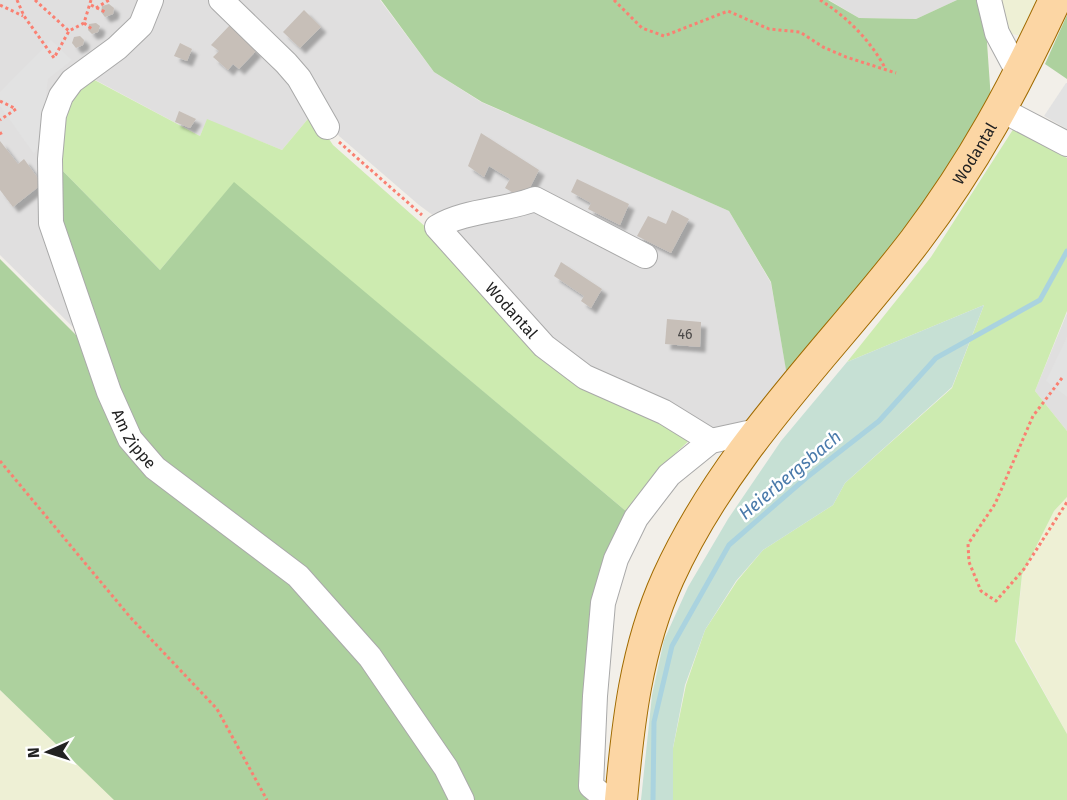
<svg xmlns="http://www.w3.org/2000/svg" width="1067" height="800" viewBox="0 0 1067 800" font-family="'Fira Sans',sans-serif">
<defs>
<filter id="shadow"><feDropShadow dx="5.5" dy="5.5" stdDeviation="1.5" flood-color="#0004"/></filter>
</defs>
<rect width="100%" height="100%" fill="#f2efe9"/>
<!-- residential -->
<g fill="#e0dfdf">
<path d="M0,0h144l-1,5 -93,108 36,227 -86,-85z"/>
<path d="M159,0h54l79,85 20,29 -30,36 -75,-30 -7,16 -112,-60z"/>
<path d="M230,0h150l54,72 47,30 248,109 42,72 16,92 -31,40 -26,14 -16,5 -127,-65 -40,-28 -94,-111 -34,-25 -80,-69 -37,-62z"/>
<path d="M829,0h128l-41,19 -57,-1z"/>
<path d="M1067,313v118l-32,-40z"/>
</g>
<!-- farmland -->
<g fill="#eef0d5">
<path d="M1000,0h41l-16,37 -17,-4z"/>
<path d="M1067,497v237l-51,-94 6,-64 32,-65z"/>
<path d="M0,690l115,110h-115z"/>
</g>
<!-- grass -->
<g fill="#cdebb0">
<path d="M87,76l113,60 7,-17 75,31 30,-36 21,31 104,92 104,114 152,86 -26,24 -40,51 -393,-329 -74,87 -106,-108 5,-40z"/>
<path d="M1014,128l53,30v153l-32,80 32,40v66l-13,14 -32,64 -7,66 52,93v66h-394v-52l13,-63 19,-55 32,-49 26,-31 70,-45 12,-22 107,-95 32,-83 -137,57 84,-105z"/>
</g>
<!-- forest -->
<g fill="#add19e">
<path d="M381,0h447l31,18 57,1 41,-19h27l7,100 -59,101 -145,175 -16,-94 -42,-71 -247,-109 -48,-30z"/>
<path d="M1067,15v64l-22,-15z"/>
<path d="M55,163l105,107 74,-88 393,330 -42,268 2,20h-473l-114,-110v-431l98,98 -42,-135z"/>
</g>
<!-- wetland -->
<path fill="#c6e0d4" d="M984,305l-32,82 -107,96 -12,22 -70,45 -27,31 -31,49 -20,55 -12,63v52h-32l11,-105 12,-55 24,-53 40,-68 53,-78 66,-79z"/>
<!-- parking -->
<g fill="#e2e2e2">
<path d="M51,40l21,20 -24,19 -8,66 -6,9 -34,-48v-14z"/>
<path d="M1066,83h1v46l-23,-13z"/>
<path d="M1067,337v60l-21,-16z"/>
</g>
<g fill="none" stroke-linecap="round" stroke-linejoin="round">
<!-- stream -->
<path stroke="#aad3df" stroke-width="5" d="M653,800l1,-78 18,-76 57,-101 77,-67 73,-57 57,-63 104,-58 27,-49"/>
</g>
<!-- building -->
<g fill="#c7bfb8" filter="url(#shadow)">
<path d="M109,4l5,4 -1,6 -8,3 -4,-5 1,-6z"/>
<path d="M304,10l17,17 -21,21 -17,-16z"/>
<path d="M96,23l4,3 -2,6 -6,2 -4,-4 1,-6z"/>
<path d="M230,25l26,26 -17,18 -6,-5 -5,6 -15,-13 6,-6 -8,-6z"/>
<path d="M80,36l4,4 -1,5 -7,3 -4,-5 2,-6z"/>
<path d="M180,43l12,6 -5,12 -13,-5z"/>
<path d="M179,111l17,8 -6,9 -15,-6z"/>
<path d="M481,133l58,37 -15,29 -19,-11 5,-9 -21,-13 -5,11 -16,-11z"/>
<path d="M0,141l18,23 6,-5 18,25 -29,23 -13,-17z"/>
<path d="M577,179l52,25 -9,21 -32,-16 3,-6 -20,-11z"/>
<path d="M672,210l17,9 -18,34 -34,-17 11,-20 18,8z"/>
<path d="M561,262l41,27 -11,19 -10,-7 3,-5 -30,-20z"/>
<path d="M667,319l34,3 -1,25 -35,-3z"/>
</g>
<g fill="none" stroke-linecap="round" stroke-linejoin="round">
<defs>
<g id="minor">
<path id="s1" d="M151,0l-10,25 -24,23 -45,33 -11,15 -7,19 -4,44 1,64 58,169 21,47 25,29 143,108 72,81 76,111 16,32"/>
<path d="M221,0l65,63 13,15 28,49"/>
<path d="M989,0l8,33 23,43"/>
<path d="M1002,110l65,34"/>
<path id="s2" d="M645,256l-110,-57c-31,12 -70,11 -98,28l107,119 41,31 79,35 47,29"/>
<path d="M608,800l-17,-14 4,-90 8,-93 13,-44 20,-41 33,-43 42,-34 46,-10"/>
</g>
<g id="major">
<path id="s3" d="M621,800c7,-77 15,-151 47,-222 59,-130 162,-226 247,-337 59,-78 99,-153 140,-241"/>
</g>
</defs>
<!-- minor casing -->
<use href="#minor" stroke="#a9a9a9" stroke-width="26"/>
<!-- major casing -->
<use href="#major" stroke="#a06b00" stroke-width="34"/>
<!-- path -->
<g stroke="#fa8072" stroke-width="3" stroke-dasharray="3 3" stroke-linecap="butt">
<path d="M17,0l7,16 30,42 15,-27 15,-8 7,-23"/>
<path d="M35,0l34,31"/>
<path d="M614,0l28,28 22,8 64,-25 41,18 31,3 23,15 23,10 50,16"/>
<path d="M820,0c26,16 51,41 65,68"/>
<path d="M0,5l23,11"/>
<path d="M91,5l14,7"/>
<path d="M96,8l13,-8"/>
<path d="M84,23l9,7"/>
<path d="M0,101l16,8 -16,11"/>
<path d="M0,132l2,4"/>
<path d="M339,142l83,73"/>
<path d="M1062,378l-29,38 -38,88 -27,40 1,18 12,29 15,10 28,-32 43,-67"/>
<path d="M0,461l130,156 87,92 50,91"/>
</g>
<!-- minor -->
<use href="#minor" stroke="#fff" stroke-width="24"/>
<!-- major -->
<use href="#major" stroke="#fcd6a4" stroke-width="32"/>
</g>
<g text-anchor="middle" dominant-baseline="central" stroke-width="5" stroke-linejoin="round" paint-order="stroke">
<!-- number labels -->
<g font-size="14" fill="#4b4948">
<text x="685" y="334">46</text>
</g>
<!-- street labels -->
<g font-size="16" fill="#222" stroke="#fff">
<text stroke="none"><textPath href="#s3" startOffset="753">Wodantal</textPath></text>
<text stroke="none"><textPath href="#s2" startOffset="338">Wodantal</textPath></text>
<text stroke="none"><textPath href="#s1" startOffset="495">Am Zippe</textPath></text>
</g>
<!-- water labels -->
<g font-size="18" font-style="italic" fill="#4a7aab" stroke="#fff">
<text transform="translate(790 475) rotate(-40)">Heierbergsbach</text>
</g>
</g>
<!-- north arrow -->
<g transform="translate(48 752) rotate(267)" stroke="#ffffff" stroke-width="4.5" paint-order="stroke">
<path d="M0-4.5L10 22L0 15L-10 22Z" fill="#222222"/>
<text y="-9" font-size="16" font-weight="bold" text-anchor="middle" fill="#222222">N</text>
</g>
</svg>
